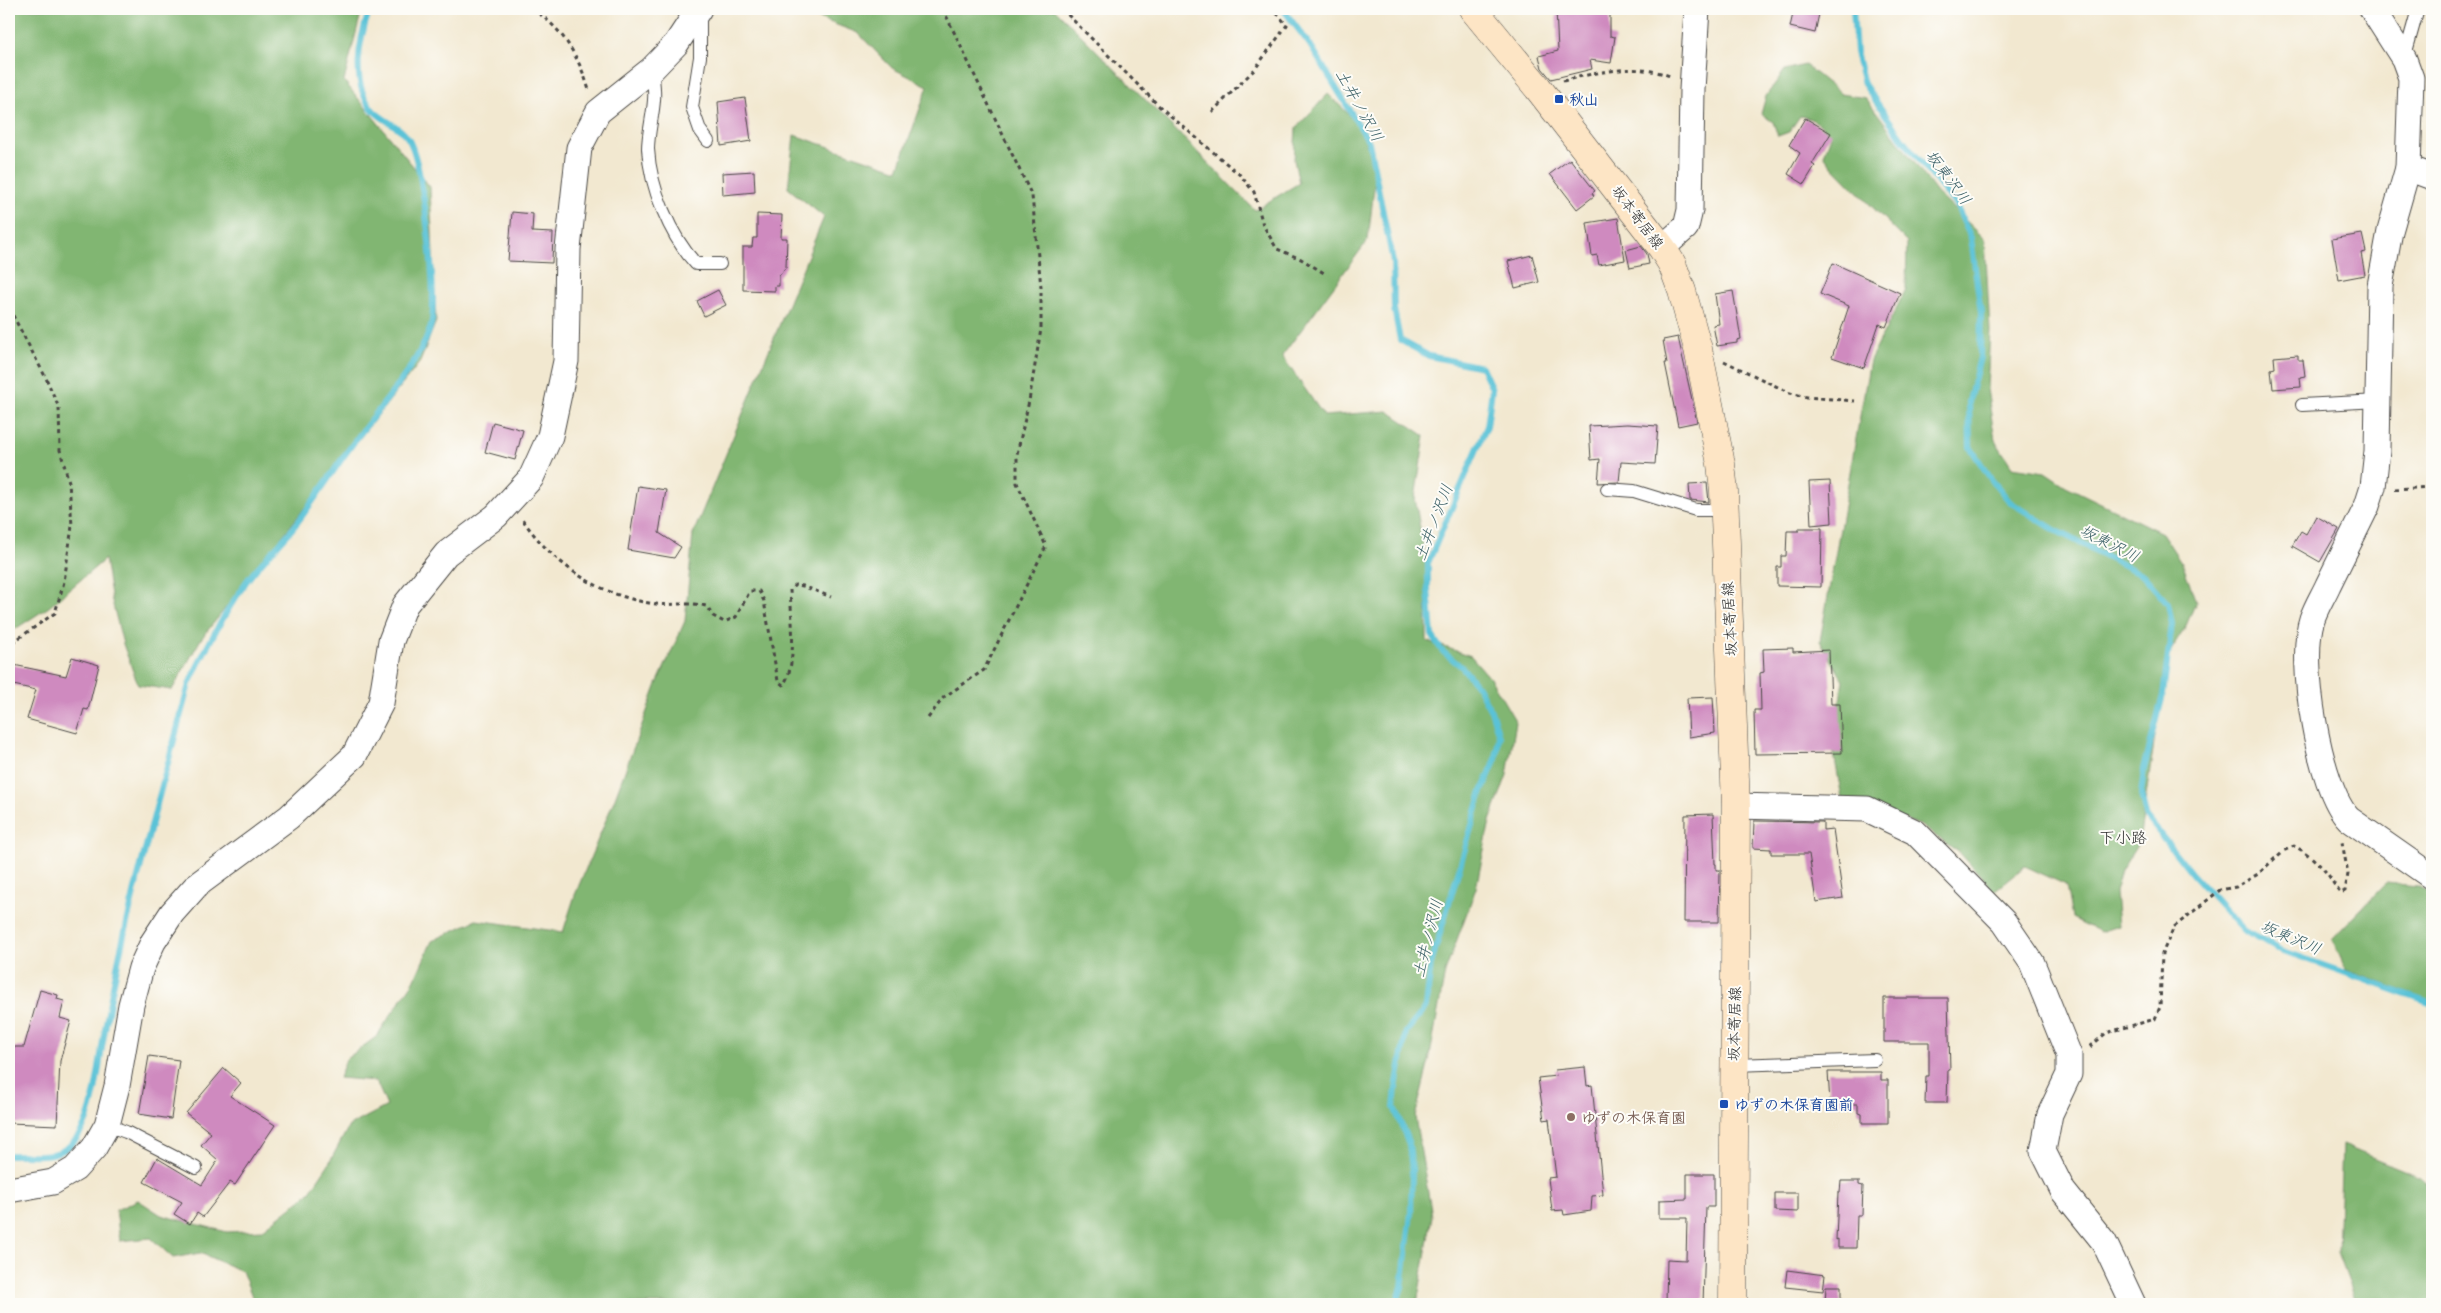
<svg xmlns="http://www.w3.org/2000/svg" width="2441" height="1313" viewBox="0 0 2441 1313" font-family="'Patrick Hand','Klee One',sans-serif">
<rect width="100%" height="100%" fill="#fdfcf7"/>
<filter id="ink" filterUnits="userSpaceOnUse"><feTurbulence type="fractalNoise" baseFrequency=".02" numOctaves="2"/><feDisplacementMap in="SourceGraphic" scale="10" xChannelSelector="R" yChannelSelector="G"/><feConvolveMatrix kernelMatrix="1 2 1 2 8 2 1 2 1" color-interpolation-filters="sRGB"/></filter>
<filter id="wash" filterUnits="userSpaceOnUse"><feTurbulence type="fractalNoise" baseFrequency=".0096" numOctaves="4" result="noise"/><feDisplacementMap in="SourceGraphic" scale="20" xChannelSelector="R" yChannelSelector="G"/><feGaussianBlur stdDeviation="1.12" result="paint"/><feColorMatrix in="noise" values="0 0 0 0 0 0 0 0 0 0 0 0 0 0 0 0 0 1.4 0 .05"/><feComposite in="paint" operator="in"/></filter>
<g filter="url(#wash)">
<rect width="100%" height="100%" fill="#f2e8d0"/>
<!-- forest -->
<g fill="#81b672" stroke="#56704e">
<path d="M9,9h353l-18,72 86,106 6,134 -16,41 -219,277 -29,51 -34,-5 -15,-41 -11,-43 -7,-42 -56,48 -40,26z"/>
<path d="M795,9h260l200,201 44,-27 -5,-23 2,-32 32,-34 35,34 12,51 -7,61 -86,116 42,60 64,-5 37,25 -10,62 11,65 1,78 44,15 19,22 26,44 -9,53 -17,46 -14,67 -31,84 -16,89 -14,56 17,99 -15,88h-1162l-13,-33 -42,-18 -27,5 -22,-20 -31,3 -4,-31 22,-10 23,15 66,17 35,-2 47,-37 19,-28 21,-39 38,-20 -11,-25 -37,-3 7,-19 30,-22 38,-56 18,-40 44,-21 87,12 12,-37 40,-97 42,-114 28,-63 8,-87 131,-317 -36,-29 6,-53 104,35 30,-84 -36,-18 -34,-35z"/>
<path d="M1805,65l36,29 25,4 71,95 48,46 5,92 -3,58 8,51 17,27 33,5 21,14 96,47 21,32 13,37 -11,26 -18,29 -28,185 -18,29 -6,21 3,34 -18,6 -28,-14 -6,-33 -41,-19 -31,25 -34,-38 -40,-28 -78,-27 -9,-50 10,-68 -23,-39 50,-281 36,-71 1,-47 -76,-77 -7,-10 7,-19c-10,-12 -16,-17 -31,-20l-11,16 -11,4 -5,-14 -12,-8 5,-18 19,-26z"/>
<path d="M2386,883l32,3 14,9v107l-86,-32 -14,-31z"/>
<path d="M2342,1145l79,32 11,10v117h-75l-19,-51z"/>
</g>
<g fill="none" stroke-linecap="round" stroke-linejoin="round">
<!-- stream -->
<g stroke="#5ac2d7" stroke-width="6">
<path d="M1283,9l27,36 59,97 24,120 1,47 6,31 29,16 53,11 10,22 -5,37 -59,137v26l4,46 10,16 20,16 16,20 14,26 7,23 -3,23 -14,32 -51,173 -5,43 -20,25 -10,56 -2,19 15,37 3,26 -1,43 -9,74 -6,17"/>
<path d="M1853,9l3,43 8,32 39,56 53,65 15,33 10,75 -1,44 -11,44 1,46 21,32 19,23 45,28 88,45 25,29 4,20 -9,71 -19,74 -3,26 5,21 46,58 52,57 34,18 154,55"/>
<path d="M9,1155c18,-1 44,4 59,-8 26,-19 30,-76 35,-106 20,-121 55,-238 86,-357 16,-35 35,-70 57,-102 15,-21 35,-38 51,-59 22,-29 41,-60 63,-89 21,-28 67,-80 72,-114 4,-32 -8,-150 -22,-178 -7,-15 -23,-19 -35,-30 -26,-26 -16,-73 -5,-103"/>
</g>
</g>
<g id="blocks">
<!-- building -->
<g fill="#cf8abf">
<path d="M1556,9h54v27l5,1 -4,26 -21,-3 2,9 -41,10 -9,-11 -3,-12 19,-5z"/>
<path d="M1794,9h26l-5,24 -25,-6z"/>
<path d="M745,98l6,43 -30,5 -3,-44z"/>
<path d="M1805,118l26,15 -19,31 3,2 -11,18 -16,-10 12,-21 -11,-8z"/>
<path d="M1570,159l25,32 -3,2 2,3 -17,13 -27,-35z"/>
<path d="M754,171l1,21 -32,3 -1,-22z"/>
<path d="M512,212l21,2 -1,18 21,1 -1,30 -44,-2z"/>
<path d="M757,214l25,1 -1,23h6l-1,29 -7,9v10h-4v5l-32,-1v-43h9l1,-9h4z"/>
<path d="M1618,218l7,42 -26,5 -2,-10 -5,1 -5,-33z"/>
<path d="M2362,234l4,18 -5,1 4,22 -26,5 -7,-41z"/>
<path d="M1641,246l6,8 2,10 -19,4 -4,-18z"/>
<path d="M1532,255l7,27 -24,6 -7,-27z"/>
<path d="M1833,263l67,30 -14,34 -7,-3 -15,44 -32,-11 17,-51 -29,-12z"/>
<path d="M718,290l8,15 -22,11 -7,-15z"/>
<path d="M1733,291l8,48 -4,1v3l-20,3 -4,-21 6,-1 -4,-30z"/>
<path d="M1678,337l19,85 -19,4 -13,-63h2l-4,-23z"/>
<path d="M2298,355v5h5l2,16 -5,1 1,10 -28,2 -2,-20 4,-1 -1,-11z"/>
<path d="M493,422l30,8 -8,30 -30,-8z"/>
<path d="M1627,424l31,2 -3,38 -34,-2 -2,20 -21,1 2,-24 -9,1 -2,-34z"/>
<path d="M1830,481l2,42 -21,2 -2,-43z"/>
<path d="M1707,483l2,19 -19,-2 -1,-16z"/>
<path d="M638,486l28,4 -7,43 22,14 -7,11 -46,-8z"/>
<path d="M2316,516l23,13 -19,33 -28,-16 9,-15 5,3z"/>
<path d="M1799,528h23l-1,59 -44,-1v-19h4v-11h5l1,-25h12z"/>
<path d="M1793,648v4l36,-2 2,54h9l2,49 -87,1 -1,-44h7l-1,-37 4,-1 -1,-23z"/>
<path d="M72,657l27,8 -11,45 -4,-1 -7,24 -50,-14 9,-29 -27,-6v-20l57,12z"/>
<path d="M1713,697l2,36 -26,4 -2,-39z"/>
<path d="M1713,814l2,50h1v6h4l-1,52h-35l1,-107z"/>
<path d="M1754,821l69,1v8l10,-1 10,69 -27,4 -7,-48h-38v-5l-18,-1z"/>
<path d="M40,990l18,5 -1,4 7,2 -4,17 11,3 -11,40 -3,64 -48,-2v-76h15z"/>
<path d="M1884,998h64l2,72h-2l-1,33h-22l1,-27h3v-34h-45z"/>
<path d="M149,1056l30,4 -8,59 -32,-5z"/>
<path d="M1585,1067l2,19 5,-1 11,110 -11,1 -1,15 -27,4 -1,-5 -11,1 -4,-33 8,-1 -7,-58 -5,1 -6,-42 18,-2 -1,-6z"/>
<path d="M224,1068l17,15 -11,13 45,29 -40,60 -5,-3 -27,35 -6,-4 -7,11 -16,-10 8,-12 -38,-20 13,-24 45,27 16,-25 -17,-15 10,-12 -25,-20z"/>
<path d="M1828,1072h53v8h7v43h-26v-9l-4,-1v-9h-28z"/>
<path d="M1687,1174h27v33h-8l-3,97h-37l1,-45 19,1 1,-42h-28v-18l28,-1z"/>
<path d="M1841,1181h18v4l4,1 -1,29h-5l-1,33h-18v-9l-2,1 2,-47h2z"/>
<path d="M1775,1193h23v19l-23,-1z"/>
<path d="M1787,1270l38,5 -2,16 -38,-4z"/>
<path d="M1826,1286h15v17h-16z"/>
</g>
</g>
</g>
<g filter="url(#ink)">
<use href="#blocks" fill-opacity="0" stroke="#494744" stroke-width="1"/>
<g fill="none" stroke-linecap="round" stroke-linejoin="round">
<defs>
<g id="lane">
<path d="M700,14v43l-8,50 8,23 8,11"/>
<path d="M2404,59l14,-50"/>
<path d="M652,69c1,10 3,21 2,31 -1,16 -6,33 -6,49 2,38 22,87 48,115h24"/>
<path d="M2302,405l77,-4"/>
<path d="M1607,489l27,2 62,19h28"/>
<path d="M1734,1065l141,-5"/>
<path d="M107,1125l19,7 70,36"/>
</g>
<g id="street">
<path d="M2372,9l32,50 7,19 -3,90 -18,63 -10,55 -3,165 -4,36 -6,19c-13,26 -26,53 -39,79 -5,11 -12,22 -16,34 -14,41 7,170 37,200l83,58"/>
<path d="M2408,168l24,9"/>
<path d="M1662,248l24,-21 4,-17 2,-120 5,-81"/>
<path d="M1736,806l131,3 48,23 89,90 28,41 37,92v19l-19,40 -7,37 20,40 41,51 29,62"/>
<path d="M9,1190l44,-8 22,-13 19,-21 13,-23 10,-39 14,-81 10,-37 12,-26 19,-29 25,-28 92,-68 65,-61 27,-53 10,-62 14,-36 41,-51 50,-38 35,-38 19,-42 16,-75 2,-112 11,-101 19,-36 54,-43 24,-25 23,-35"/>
</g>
<path id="secondary" d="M1473,9l65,79 124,160 10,16 10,27 16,58 23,115 3,27 12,315 -3,498"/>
</defs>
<!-- lane casing -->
<use href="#lane" stroke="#494744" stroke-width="14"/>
<!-- street casing -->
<use href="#street" stroke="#494744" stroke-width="27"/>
<!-- secondary casing -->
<use href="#secondary" stroke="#494744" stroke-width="29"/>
<!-- path -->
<g stroke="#494744" stroke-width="3" stroke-dasharray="4 4" stroke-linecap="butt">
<path d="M532,9c30,18 47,48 57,81"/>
<path d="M1062,9l97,97 81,69 14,17 9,33 14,24 24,10 23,14"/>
<path d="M1563,81c34,-9 73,-18 107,-5"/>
<path d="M1212,112l43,-43 32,-44 -14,-16"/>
<path d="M9,308l37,70 13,30 1,42 9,32 3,44 -8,56 -9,31 -46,32"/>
<path d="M1724,361l66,32 17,4 48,4"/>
<path d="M2395,489l37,-2"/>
<path d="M523,520c29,43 74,74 126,83 19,4 38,-2 57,3l7,10 11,6 12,-5 14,-26h9l5,10 14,80 5,4c15,-19 8,-71 7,-95l5,-5 8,1 28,11"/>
<path d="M928,718l16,-21 40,-27 62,-124 -29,-63v-29l12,-53 12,-72v-42l-9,-91 -89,-187"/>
<path d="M2090,1047l16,-14 49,-14 5,-12 2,-53 12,-27 46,-37 16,-3 22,-13 25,-23 11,-5c14,7 26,18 35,30 4,6 6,11 12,17l4,-2 3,-17 -6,-32"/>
</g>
<!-- lane -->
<use href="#lane" stroke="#fff" stroke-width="12"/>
<!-- street -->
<use href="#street" stroke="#fff" stroke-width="25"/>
<!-- secondary -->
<use href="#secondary" stroke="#fde5c5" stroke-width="28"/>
</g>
</g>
<!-- markers -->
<g fill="#1a4fb4" stroke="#fdfcf7" stroke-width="2">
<rect x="1554" y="94" width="10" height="10" rx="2.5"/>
<rect x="1719" y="1099" width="10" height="10" rx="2.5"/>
</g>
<circle fill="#8d6e63" stroke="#fdfcf7" stroke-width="2" cx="1571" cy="1117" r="5"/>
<g text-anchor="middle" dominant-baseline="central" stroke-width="4" stroke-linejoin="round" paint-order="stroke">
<!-- transit labels -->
<g font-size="15" font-weight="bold" fill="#164399" stroke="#fdfcf7" text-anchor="start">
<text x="1569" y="99">秋山</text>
<text x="1734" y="1104">ゆずの木保育園前</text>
</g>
<!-- street labels -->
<g font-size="15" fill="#2b2b2b" stroke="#fdfcf7">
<text transform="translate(1638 217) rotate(53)">坂本寄居線</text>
<text transform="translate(1729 619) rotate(-93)">坂本寄居線</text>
<text transform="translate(1734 1024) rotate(-89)">坂本寄居線</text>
</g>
<!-- education labels -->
<g font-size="15" font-weight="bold" fill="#785e54" stroke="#fdfcf7" text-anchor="start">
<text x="1581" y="1117">ゆずの木保育園</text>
</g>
<!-- water labels -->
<g font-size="16" font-style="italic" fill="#3b6067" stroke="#fdfcf7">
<text transform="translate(1360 105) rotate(61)">土井ノ沢川</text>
<text transform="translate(1949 177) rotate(53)">坂東沢川</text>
<text transform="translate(1433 522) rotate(-69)">土井ノ沢川</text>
<text transform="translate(2110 543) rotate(27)">坂東沢川</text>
<text transform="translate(2291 937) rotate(23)">坂東沢川</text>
<text transform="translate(1427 938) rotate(-76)">土井ノ沢川</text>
</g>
<!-- neighbourhood labels -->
<g font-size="16" fill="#2b2b2b" stroke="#fdfcf7">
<text x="2123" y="837">下小路</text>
</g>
</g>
<!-- margin -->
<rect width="2441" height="1313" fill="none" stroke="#fdfcf7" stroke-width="30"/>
</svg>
